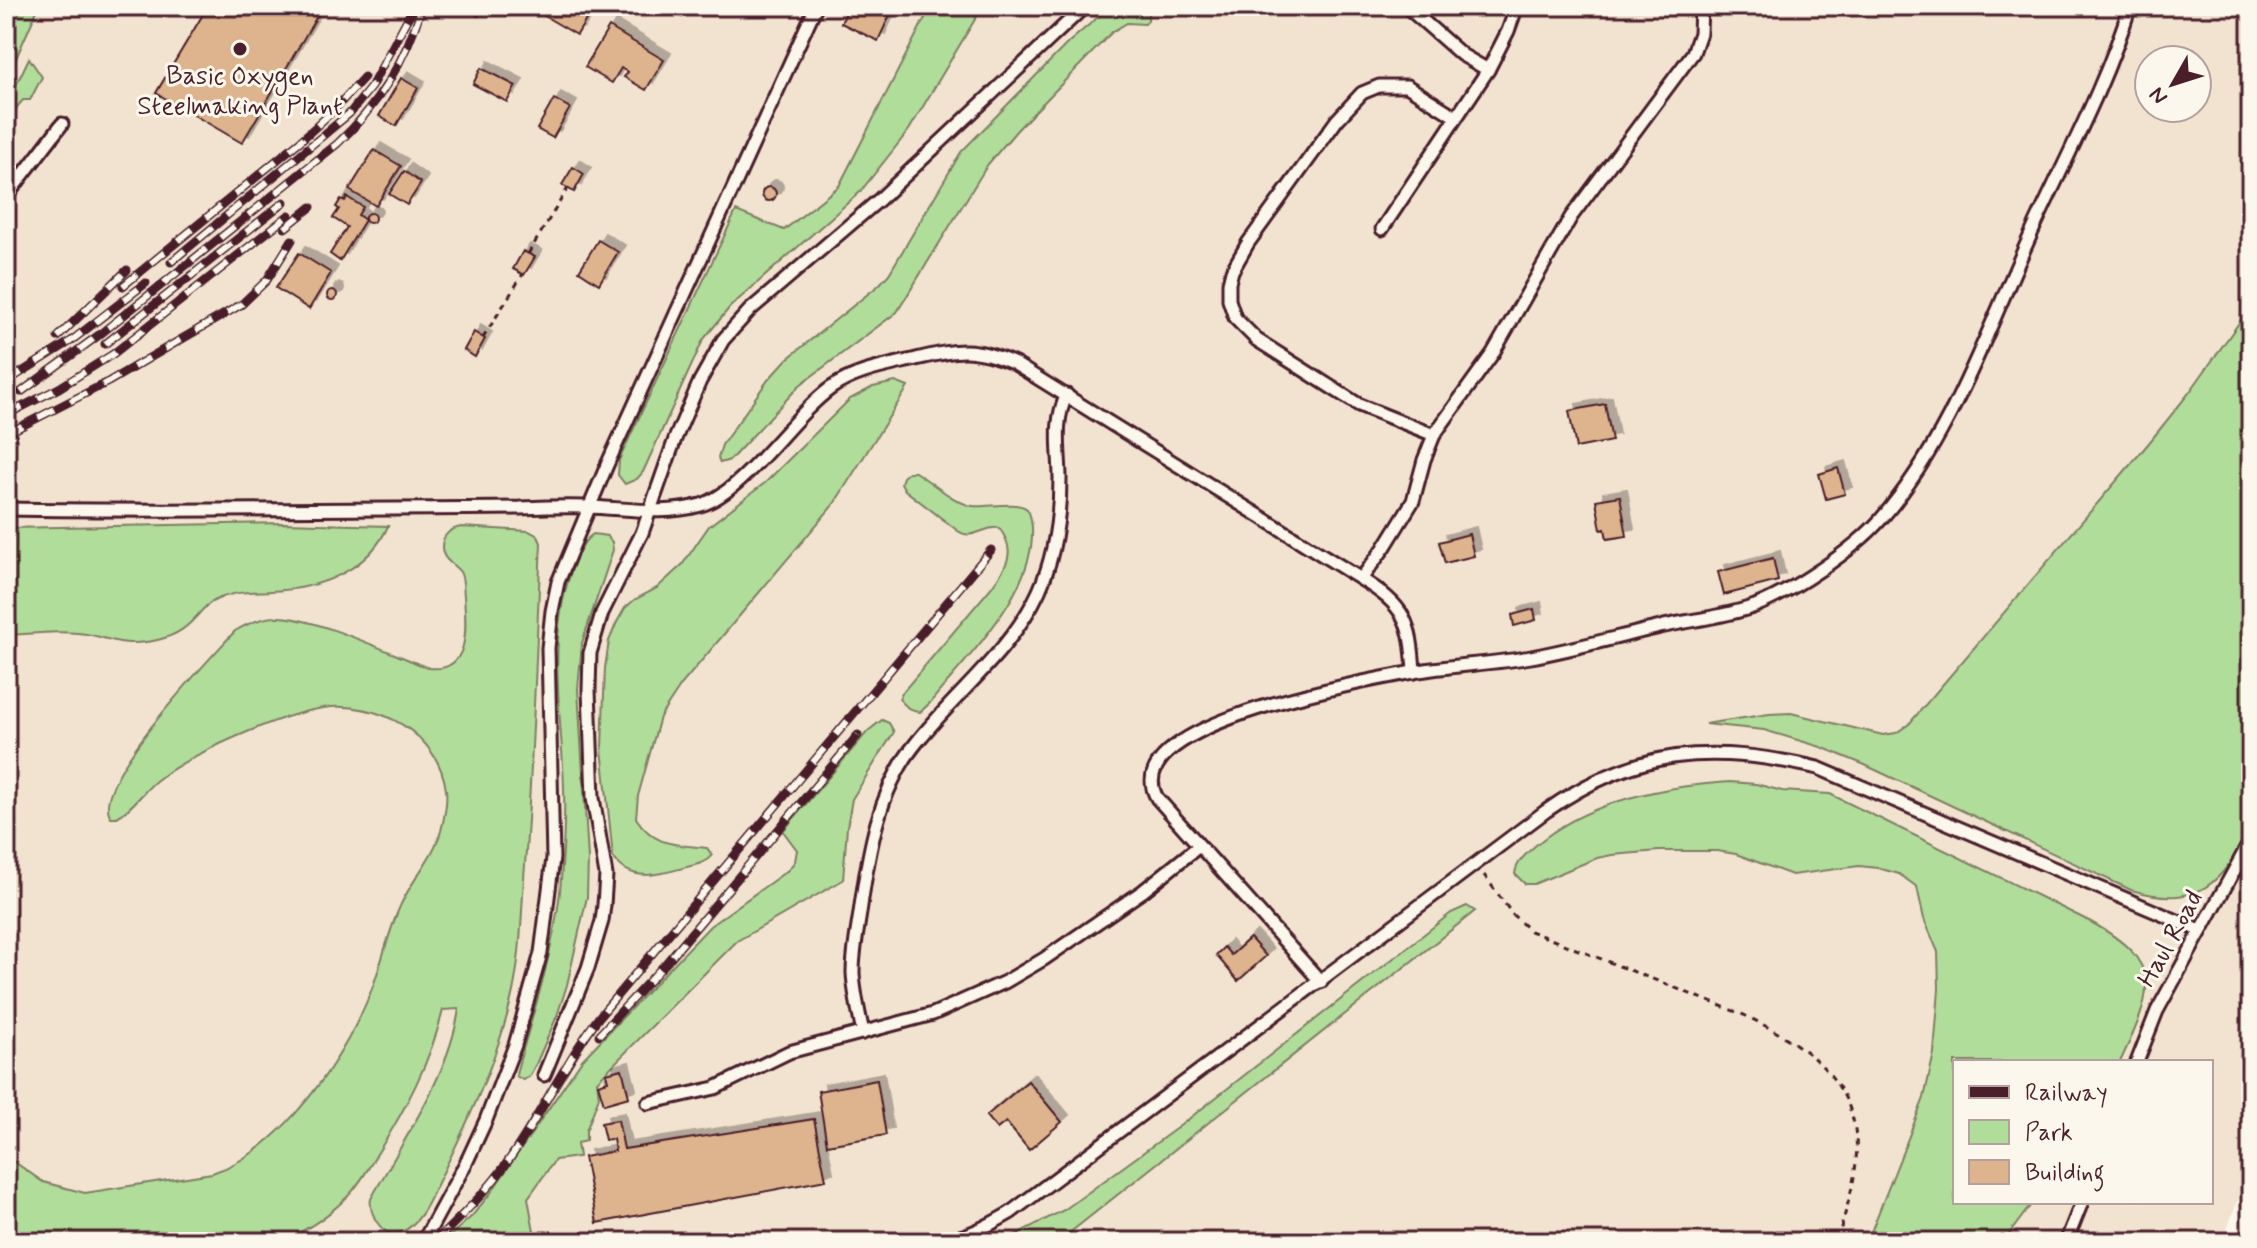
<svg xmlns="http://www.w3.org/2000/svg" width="2257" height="1248" viewBox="0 0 2257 1248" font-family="Mynerve,sans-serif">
<defs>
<filter id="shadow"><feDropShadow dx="7" dy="-7" stdDeviation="0" flood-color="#0004"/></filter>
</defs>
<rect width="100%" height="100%" fill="#fbf7ec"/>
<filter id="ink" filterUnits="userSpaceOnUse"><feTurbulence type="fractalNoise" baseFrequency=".0125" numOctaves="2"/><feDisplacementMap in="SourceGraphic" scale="16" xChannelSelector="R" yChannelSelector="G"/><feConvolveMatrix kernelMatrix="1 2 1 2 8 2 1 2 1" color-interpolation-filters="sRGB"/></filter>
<g filter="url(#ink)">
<!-- built -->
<path fill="#f2e3d0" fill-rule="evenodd" d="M6,6h2245v1160l-29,76h-2216zM2149,60h48v48h-48zM1955,1062h256v140h-256z"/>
<!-- green -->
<g fill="#b1dd9b" stroke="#7e7e63" stroke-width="2">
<path d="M7,6h32l-33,75v-73z"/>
<path d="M931,6h52l-74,124 -49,62 -130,115 -27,33 -60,132 -6,7 -12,5 -7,-9 1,-15 117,-249 48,19 55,-44z"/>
<path d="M1111,6h43l-6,5v9l-3,4 -18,-1 -15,9 -95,98 -29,34 -91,148 -97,73 -70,75 -10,3 -2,-5 4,-13 46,-65 19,-21 92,-74 10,-11 72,-122 108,-110z"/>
<path d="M29,58l13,19 -12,23h-7l-6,7 -11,23v-24z"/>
<path d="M2251,306v520c-29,58 -51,83 -120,64l-266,-125 -44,-18 -57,-17 -59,-6 64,-10 22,-1 92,22 13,-2 13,-9 239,-280 41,-51z"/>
<path d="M895,382l13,5 -74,117 -153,181 -21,32 -22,79 -2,22c19,29 39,26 71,30l5,7c-7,9 -18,10 -29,13 -25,7 -53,15 -70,-11l-11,-109 3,-80 4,-27 7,-17 9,-16 9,-8 23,-12 25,-23 27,-39 57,-44 84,-83 23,-12z"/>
<path d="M909,472h6c15,9 41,32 58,34 13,2 45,-6 54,3 4,5 4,12 5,18 4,65 -64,128 -102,176l-10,9 -12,-4 -9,-9 2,-5 89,-105c16,-22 28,-37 9,-61 -15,-2 -27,13 -41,3l-53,-41 -4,-7 2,-6z"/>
<path d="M284,523l104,3c-18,41 -61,60 -104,64 -24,3 -44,-1 -66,9 -13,5 -18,15 -28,24 -11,11 -28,17 -44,19 -24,4 -38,-4 -60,-8 -26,-4 -54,0 -80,1v-107z"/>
<path d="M462,527l67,4 9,5 3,7c-5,107 -8,215 -16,322 -4,46 -3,94 -15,139 -15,62 -47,128 -75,185 -7,15 -16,35 -33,43 -18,9 -34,-18 -31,-33 32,-59 78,-123 88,-190l-16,1c-13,53 -37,98 -66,144 -9,15 -19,33 -32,45 -19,19 -41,33 -66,43h-273v-86l37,26 42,11 127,-20c71,-22 136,-120 161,-187 9,-25 15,-51 25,-75 11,-29 34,-50 43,-80 3,-12 7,-28 5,-41 -7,-57 -69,-90 -123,-82 -45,7 -130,45 -166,72 -14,11 -24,29 -40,37h-6c-24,-32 100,-159 124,-186 12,-7 27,-14 41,-14 37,-1 116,37 153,51 43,5 37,-44 35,-72 -1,-7 0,-18 -4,-24 -7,-9 -18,-12 -18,-25 0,-12 9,-19 20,-20z"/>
<path d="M593,534l14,2 5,6 1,8 -31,93 -4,46 10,170 -1,38 -20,88 -10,31 -21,48 -7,13 -6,3 -7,-4 1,-6c17,-59 36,-117 43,-178 3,-34 5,-70 4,-104 -2,-75 -19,-152 10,-224 5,-12 9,-23 19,-30z"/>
<path d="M882,720l7,3 5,9 -42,67 -5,28 -4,53 -106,61 -140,140 2,16 -13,34v10l-9,2 2,14 -24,3 -27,38 8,44h-93l29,-26 18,-22 92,-134 128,-134 78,-56 7,-9 2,-11 -14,-19 85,-100z"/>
<path d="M1730,782l26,2 26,7 48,3 259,127c77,42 64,71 31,141h-165v140h78l-27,36 -6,4h-133l57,-144 10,-45 5,-64 -1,-37 -14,-33 -7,-32 -18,-13 -21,-6 -19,-2 -67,9 -56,-21 -19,-3h-58l-47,4 -15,3 -63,26h-9l-10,-10c1,-12 12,-21 21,-29 52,-44 128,-59 194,-63z"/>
<path d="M1467,906l8,5 -417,331h-57l63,-32 117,-85 270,-212z"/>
</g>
<!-- building -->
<g fill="#deb48e" stroke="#4a1f2b" stroke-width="2" filter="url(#shadow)">
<path d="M208,6h115l-81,137 -86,-50z"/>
<path d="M461,6h23l-6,10z"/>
<path d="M546,6h21l20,12 -10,17 -36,-21z"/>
<path d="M664,6h25l-7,11z"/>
<path d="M849,6h45l-16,35 -37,-18z"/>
<path d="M609,27l55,33 -18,30 -22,-13 4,-5 -7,-4 -9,15 -27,-16z"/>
<path d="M481,68l35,18 -9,16 -34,-18z"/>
<path d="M401,78l17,10 -22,38 -17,-10z"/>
<path d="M554,99l16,9 -17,30 -16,-9z"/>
<path d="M374,150l27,16 -25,40 -27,-16z"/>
<path d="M573,167l11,7 -10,18 -12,-7z"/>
<path d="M404,171l17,12 -14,22 -18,-11z"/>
<circle cx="769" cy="194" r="7"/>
<path d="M347,197l16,10 -5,8 7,5 -25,41 -10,-7 17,-27 -14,-9 6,-9 -3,-2 5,-8 4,2z"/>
<circle cx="370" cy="218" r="5"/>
<path d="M598,240l20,12 -19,32 -20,-13z"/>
<path d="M523,251l12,6 -11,18 -11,-6z"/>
<path d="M299,253l32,20 -22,36 -33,-21z"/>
<circle cx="332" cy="295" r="5"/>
<path d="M474,332l11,7 -10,18 -11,-7z"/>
<path d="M1605,404l7,37 -36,7 -7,-37z"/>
<path d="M1838,468l7,26 -19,5 -7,-25z"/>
<path d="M1620,496l7,40 -20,3 -2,-10 -4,1 -5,-30z"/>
<path d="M1469,534l5,22 -29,7 -6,-21z"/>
<path d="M1773,558l5,23 -54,14 -6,-23z"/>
<path d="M1534,609l2,11 -22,6 -2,-11z"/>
<path d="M1250,938l16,18 -28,25 -22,-26 8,-8 7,8z"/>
<path d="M622,1069l7,28 -25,7 -6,-20 10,-3 -2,-8z"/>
<path d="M877,1080l9,55 -59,10 -9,-54z"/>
<path d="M1028,1081l34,41 -33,28 -23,-28 -9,7 -11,-13z"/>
<path d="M814,1119l12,61 -229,43 -13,-66 31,-6 -2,-12 -8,1 -4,-17 17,-3 6,29z"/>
</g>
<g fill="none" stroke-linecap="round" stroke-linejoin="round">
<defs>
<g id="lane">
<path d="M1488,70l20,-39 9,-25"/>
<path d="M6,197l56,-73"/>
<path d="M1382,229l106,-159 -26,-15 -56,-49"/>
<path d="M1434,435l-75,-30 -102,-65 -22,-22 -6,-18v-17l3,-12 16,-28 89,-123 25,-27 17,-7h28l49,31"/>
<path d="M6,509c171,3 343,0 514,-1 22,-1 45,-2 67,-1 39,1 75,9 114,-2 44,-14 90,-88 130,-117 24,-17 56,-22 85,-29 42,-10 58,-13 99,5l346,215"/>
<path d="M1414,672c-3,-51 -9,-66 -53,-93l23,-31 29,-47 11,-41 10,-25 59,-82 78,-136 122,-164 7,-20 1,-27"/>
<path d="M1321,982l-164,-184c-43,-75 212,-117 256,-126 39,-7 79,-8 118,-15 43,-8 86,-20 129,-30 31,-7 65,-10 95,-21 38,-15 99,-56 126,-87 68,-78 104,-183 146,-276 35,-78 78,-155 103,-237"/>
<path d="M863,1033c-4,-20 -9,-40 -10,-60 0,-20 4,-40 7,-60 8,-59 18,-124 57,-171 39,-49 95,-92 122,-151 15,-34 21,-74 21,-112 0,-28 -7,-58 7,-84"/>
<path d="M2137,1062l20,-51 94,-171"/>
<path d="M544,1075l44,-107 14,-47 2,-16 2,-30 -13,-77 -4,-108 1,-37 12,-40 40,-80 33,-94 25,-58 23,-41 27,-30 130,-111 205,-193"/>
<path d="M648,1103l67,-15 74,-36 144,-38 72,-32 39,-23 99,-68 56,-45"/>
<path d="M423,1242l44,-81 19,-41 29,-75 26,-92 12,-95 -5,-210 4,-37 6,-29 49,-117 209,-459"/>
<path d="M938,1242c28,-4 48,-15 72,-29l536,-402c91,-64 165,-67 272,-43l383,163"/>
<path d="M2066,1242l16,-40"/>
</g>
</defs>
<!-- lane casing -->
<use href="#lane" stroke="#4a1f2b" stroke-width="17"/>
<!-- path -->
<g stroke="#4a1f2b" stroke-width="3" stroke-dasharray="6 6" stroke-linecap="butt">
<path d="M528,254l40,-66"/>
<path d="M483,338l40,-64"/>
<path d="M1484,875l29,40 17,16 214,84c70,34 125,74 110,162 -4,22 -11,43 -17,65"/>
</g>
<!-- lane -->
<use href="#lane" stroke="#fbf7ec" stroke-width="11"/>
<defs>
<g id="rail">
<path d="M285,228l26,-21"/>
<path d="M171,262l179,-149 21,-26 42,-79"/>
<path d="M123,286l176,-144 34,-31 31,-34"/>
<path d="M58,337l69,-67"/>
<path d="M105,344l179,-142"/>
<path d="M6,382l65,-41 75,-58"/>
<path d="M21,392l78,-57 238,-191c41,-38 69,-84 85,-138"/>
<path d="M6,415l53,-27 54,-34 176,-139"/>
<path d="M6,434l102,-52 134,-78 25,-24 25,-40"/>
<path d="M599,1035l67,-72 192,-228"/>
<path d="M435,1242c25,-25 51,-49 71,-78 34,-47 58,-101 93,-147l392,-467"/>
</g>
</defs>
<!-- rail casing -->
<use href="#rail" stroke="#4a1f2b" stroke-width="9"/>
<!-- rail -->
<use href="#rail" stroke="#fbf7ec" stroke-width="6" stroke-dasharray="18" stroke-linecap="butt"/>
</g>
</g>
<!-- markers -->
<circle fill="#4a1f2b" stroke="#fbf7ec" stroke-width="3" cx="240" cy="49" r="8"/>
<g text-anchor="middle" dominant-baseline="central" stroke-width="6" stroke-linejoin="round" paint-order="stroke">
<!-- poi labels -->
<g font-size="26" fill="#4a1f2b" stroke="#fbf7ec">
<text x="240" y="77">Basic Oxygen<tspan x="240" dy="30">Steelmaking Plant</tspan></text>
</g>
<!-- street labels -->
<g font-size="26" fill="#4a1f2b" stroke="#fbf7ec">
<text transform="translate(2171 939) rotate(-61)">Haul Road</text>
</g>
</g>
<!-- margin -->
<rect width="2257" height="1248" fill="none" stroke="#fbf7ec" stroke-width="32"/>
<rect x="16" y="16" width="2225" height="1216" fill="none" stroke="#4a1f2b" stroke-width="3" filter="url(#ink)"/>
<!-- legend -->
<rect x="1953" y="1060" width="260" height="144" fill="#fbf7ec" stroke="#b4a19f" stroke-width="2"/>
<rect x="1969" y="1086" width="40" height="12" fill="#4a1f2b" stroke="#b4a19f" stroke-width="2"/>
<text x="2025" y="1100" font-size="24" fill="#4a1f2b">Railway</text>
<rect x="1969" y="1120" width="40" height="24" fill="#b1dd9b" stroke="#b4a19f" stroke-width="2"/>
<text x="2025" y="1140" font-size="24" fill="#4a1f2b">Park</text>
<rect x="1969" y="1160" width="40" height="24" fill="#deb48e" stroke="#b4a19f" stroke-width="2"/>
<text x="2025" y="1180" font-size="24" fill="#4a1f2b">Building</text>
<!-- north arrow -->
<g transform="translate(2173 84) rotate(231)"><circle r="38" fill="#fbf7ec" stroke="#b4a19f" stroke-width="2"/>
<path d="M0-6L14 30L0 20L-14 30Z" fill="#4a1f2b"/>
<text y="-12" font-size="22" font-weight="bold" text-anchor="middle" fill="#4a1f2b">N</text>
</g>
</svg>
